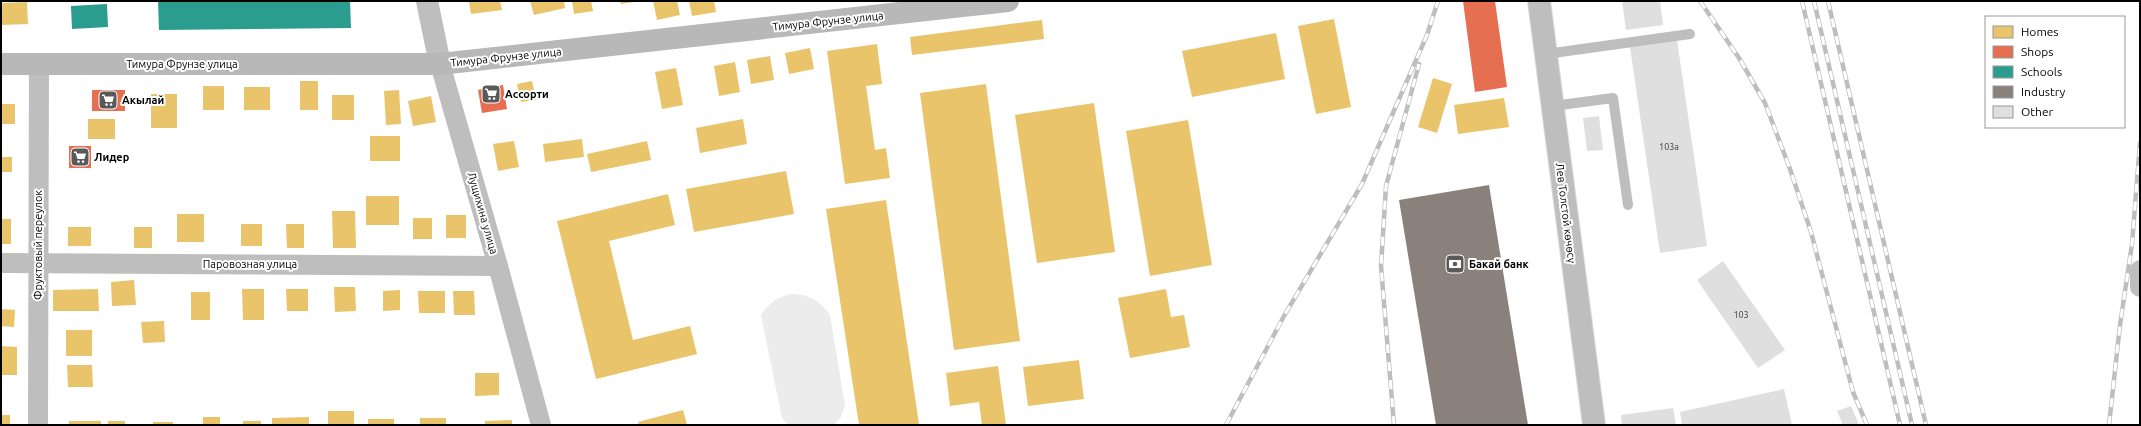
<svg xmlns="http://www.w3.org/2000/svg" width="2141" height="426" viewBox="0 0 2141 426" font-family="Ubuntu,sans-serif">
<rect width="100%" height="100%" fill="#fff"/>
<!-- green -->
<path fill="#ececec" d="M790,294c19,0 30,6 40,21l15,90 -4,12 -7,8h-46l-6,-7 -21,-103c8,-12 15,-17 29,-21z"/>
<!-- homes -->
<g fill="#e9c46a">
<path d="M469,1h31l2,9 -31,4z"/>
<path d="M530,1h34l1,7 -31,7z"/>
<path d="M572,1h19l2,10 -19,3z"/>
<path d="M620,1h13l1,1 -13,2z"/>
<path d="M653,1h24l3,14 -23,5z"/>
<path d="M689,1h25l2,11 -24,4z"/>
<path d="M27,2l1,22 -26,1 -1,-22z"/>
<path d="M1334,19l17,88 -35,7 -18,-88z"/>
<path d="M1042,20l2,19 -132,16 -2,-18z"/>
<path d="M1276,33l9,46 -93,18 -10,-46z"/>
<path d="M877,44l5,40 -16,2 9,64 11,-2 4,30 -45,6 -18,-133z"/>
<path d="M810,48l4,21 -25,5 -4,-21z"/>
<path d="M770,56l4,24 -23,4 -4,-24z"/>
<path d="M735,62l5,30 -21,4 -5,-30z"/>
<path d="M676,68l7,37 -21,4 -7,-37z"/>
<path d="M1433,78l19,6 -15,49 -19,-6z"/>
<rect x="300" y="81" width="18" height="29"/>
<path d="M532,81l4,19 -15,2 -4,-18z"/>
<path d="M986,84l34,257 -66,9 -34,-257z"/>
<rect x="203" y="86" width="21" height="24"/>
<rect x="244" y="87" width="26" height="23"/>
<path d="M399,90l2,34 -15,1 -2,-34z"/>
<rect x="151" y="94" width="26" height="34"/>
<rect x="332" y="95" width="22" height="25"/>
<path d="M431,96l5,26 -23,4 -5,-25z"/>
<path d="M1504,98l5,29 -51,7 -4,-29z"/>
<path d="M1094,103l21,149 -78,11 -22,-148z"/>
<rect x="1" y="104" width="14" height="20"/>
<rect x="88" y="119" width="27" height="20"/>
<path d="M743,119l4,25 -47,9 -4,-25z"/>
<path d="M1188,120l24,145 -62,11 -24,-145z"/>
<rect x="370" y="136" width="30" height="25"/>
<path d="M582,139l2,18 -39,5 -2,-18z"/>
<path d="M514,141l5,26 -21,4 -5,-27z"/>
<path d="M647,141l4,19 -60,12 -4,-18z"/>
<rect x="1" y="157" width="11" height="15"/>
<path d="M786,171l8,43 -100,18 -8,-43z"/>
<path d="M668,194l7,31 -66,16 24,99 57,-14 7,28 -101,25 -39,-158z"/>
<rect x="366" y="196" width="33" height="29"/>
<path d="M886,200l33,224 -4,1h-56l-33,-216z"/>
<path d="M332,211h23l1,37h-23z"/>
<rect x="177" y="214" width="27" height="28"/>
<rect x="446" y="215" width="20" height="23"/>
<rect x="413" y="218" width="19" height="21"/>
<rect x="1" y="219" width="10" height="25"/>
<rect x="241" y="224" width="21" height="22"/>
<path d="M286,224h18v24h-17z"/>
<rect x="68" y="227" width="23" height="19"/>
<rect x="134" y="227" width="18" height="21"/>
<path d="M134,280l2,25 -24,1 -1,-24z"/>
<path d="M334,287h21l1,24 -21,1z"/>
<path d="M98,289l1,22h-46v-21z"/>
<path d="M242,289h22v31h-21z"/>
<path d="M286,289h22v22h-21z"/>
<path d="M1166,289l5,28 13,-2 6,32 -60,11 -12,-60z"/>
<path d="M400,290v20l-17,1v-20z"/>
<path d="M418,291h27v22h-26z"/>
<path d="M453,291h21l1,24h-21z"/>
<rect x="191" y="292" width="19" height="28"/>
<path d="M1,309l14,1 -1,17 -13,-1z"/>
<path d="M164,321l1,21 -22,1 -2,-21z"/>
<rect x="66" y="330" width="26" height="26"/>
<path d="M1,346l16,1v28h-16z"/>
<path d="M1079,360l5,39 -56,7 -5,-39z"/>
<path d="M67,365h25l1,22h-25z"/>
<path d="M998,366l8,59h-24l-3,-23 -29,4 -4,-33z"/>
<path d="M475,373h24v22l-24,1z"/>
<path d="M683,410l4,15h-48l-1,-3z"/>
<rect x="328" y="411" width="26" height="14"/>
<rect x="1" y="415" width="9" height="10"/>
<rect x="203" y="417" width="17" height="8"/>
<path d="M309,417v8h-37v-7z"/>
<rect x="420" y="418" width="26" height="7"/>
<rect x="368" y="419" width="26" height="6"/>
<path d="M512,420v5h-27v-4z"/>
<rect x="69" y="421" width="32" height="4"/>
<rect x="108" y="421" width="17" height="4"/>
<rect x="243" y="421" width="18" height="4"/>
<rect x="153" y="422" width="20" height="3"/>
</g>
<!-- shops -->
<g fill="#e76f51">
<path d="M1463,1h32l12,86 -32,5z"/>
<path d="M503,85l4,24 -25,4 -4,-23z"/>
<rect x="92" y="90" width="33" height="21"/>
<rect x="69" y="146" width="22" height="22"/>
</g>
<!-- schools -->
<g fill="#2a9d8f">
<path d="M158,1h192l1,27 -192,2z"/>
<path d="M107,4l1,23 -36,2 -1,-23z"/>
</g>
<!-- industry -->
<path fill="#8a817c" d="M1489,185l39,240h-92l-37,-225z"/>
<!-- building -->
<g fill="#dfdfdf">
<path d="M1622,1h38l3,24 -37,5z"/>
<path d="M1677,40l30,206 -47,7 -30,-206z"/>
<path d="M1599,116l4,34 -16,1 -4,-33z"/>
<path d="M1723,261l62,89 -27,18 -61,-88z"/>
<path d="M1784,389l8,36h-110l-2,-13z"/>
<path d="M1851,406l8,19h-16l-6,-14z"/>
<path d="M1673,408l3,17h-54l-1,-10z"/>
</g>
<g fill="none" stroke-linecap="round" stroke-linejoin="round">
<defs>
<path id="primary" d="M1539,1l55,424"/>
</defs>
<!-- primary casing -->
<use href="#primary" stroke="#dbdbdb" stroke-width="24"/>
<!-- service -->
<g stroke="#bebebe" stroke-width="10">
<path d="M1546,54l144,-20"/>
<path d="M1553,106l60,-8 15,107"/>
</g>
<!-- minor -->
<g stroke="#bebebe" stroke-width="20">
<path d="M440,64l58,202 43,159"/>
<path d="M1,263l497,3"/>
<path d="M2140,270v17"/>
<path d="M38,425l1,-361"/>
</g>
<!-- tertiary -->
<path stroke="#bebebe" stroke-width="22" d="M427,1l13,63"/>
<!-- secondary -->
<path stroke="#b8b8b8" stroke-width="22" d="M1,64h439l568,-63"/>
<!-- primary -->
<use href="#primary" stroke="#bebebe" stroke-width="22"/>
<defs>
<g id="rail">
<path d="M1700,1l39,57 26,45 25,66 21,63 42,160 14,33"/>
<path d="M1802,1l98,424"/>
<path d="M1814,1l98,424"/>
<path d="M1828,1l98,424"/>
<path d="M1226,425l58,-109 78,-132 65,-149 11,-34"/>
<path d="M1394,425l-13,-159 5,-80 33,-122"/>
<path d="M2109,425l11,-100 12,-81 8,-101"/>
</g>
</defs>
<!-- rail casing -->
<use href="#rail" stroke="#bebebe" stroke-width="4.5"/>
<!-- rail -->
<use href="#rail" stroke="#fff" stroke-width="3" stroke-dasharray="9" stroke-linecap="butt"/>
</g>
<!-- icons -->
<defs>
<symbol id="supermarket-square" viewBox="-11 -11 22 22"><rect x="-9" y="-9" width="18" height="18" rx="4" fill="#595959" stroke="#fff"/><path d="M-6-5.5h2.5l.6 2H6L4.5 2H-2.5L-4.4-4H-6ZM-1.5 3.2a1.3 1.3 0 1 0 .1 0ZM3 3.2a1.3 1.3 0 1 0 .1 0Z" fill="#fff"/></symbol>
<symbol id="bank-square" viewBox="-11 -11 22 22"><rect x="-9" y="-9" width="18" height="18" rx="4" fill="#595959" stroke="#fff"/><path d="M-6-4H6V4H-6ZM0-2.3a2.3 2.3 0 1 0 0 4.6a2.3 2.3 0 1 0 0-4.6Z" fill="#fff"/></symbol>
</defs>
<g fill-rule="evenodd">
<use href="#supermarket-square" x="480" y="83" width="22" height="22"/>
<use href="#supermarket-square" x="97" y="89" width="22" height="22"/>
<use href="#supermarket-square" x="69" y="146" width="22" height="22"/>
<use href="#bank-square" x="1444" y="253" width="22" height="22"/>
</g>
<g text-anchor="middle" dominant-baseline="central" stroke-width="4" stroke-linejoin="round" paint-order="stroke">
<!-- number labels -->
<g font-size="9" fill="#383838">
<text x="1669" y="147">103а</text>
<text x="1741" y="315">103</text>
</g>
<!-- street labels -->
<g font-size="11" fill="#000" stroke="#fff">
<text transform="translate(828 21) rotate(-6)">Тимура Фрунзе улица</text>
<text transform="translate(506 57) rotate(-6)">Тимура Фрунзе улица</text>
<text x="182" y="64">Тимура Фрунзе улица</text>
<text transform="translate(483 213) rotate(74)">Лущихина улица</text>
<text transform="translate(1566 213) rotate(83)">Лев Толстой көчөсү</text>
<text transform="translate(38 245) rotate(-90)">Фруктовый переулок</text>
<text x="250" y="264">Паровозная улица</text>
</g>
<!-- poi labels -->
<g font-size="11" font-weight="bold" fill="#000" stroke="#fff" text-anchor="start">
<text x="505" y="94">Ассорти</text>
<text x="122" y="100">Акылай</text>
<text x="94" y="157">Лидер</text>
<text x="1469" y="264">Бакай банк</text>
</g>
</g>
<!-- border -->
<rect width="2141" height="426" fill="none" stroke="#000000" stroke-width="4"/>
<!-- legend -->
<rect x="1985" y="16" width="140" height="112" fill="#ffffff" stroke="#999999"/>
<rect x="1993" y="26" width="20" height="12" fill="#e9c46a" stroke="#999999"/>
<text x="2021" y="36" font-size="12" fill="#000000">Homes</text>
<rect x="1993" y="46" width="20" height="12" fill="#e76f51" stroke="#999999"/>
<text x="2021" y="56" font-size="12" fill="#000000">Shops</text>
<rect x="1993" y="66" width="20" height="12" fill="#2a9d8f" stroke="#999999"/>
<text x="2021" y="76" font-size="12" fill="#000000">Schools</text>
<rect x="1993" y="86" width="20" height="12" fill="#8a817c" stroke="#999999"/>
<text x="2021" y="96" font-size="12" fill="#000000">Industry</text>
<rect x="1993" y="106" width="20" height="12" fill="#dfdfdf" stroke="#999999"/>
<text x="2021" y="116" font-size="12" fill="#000000">Other</text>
</svg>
